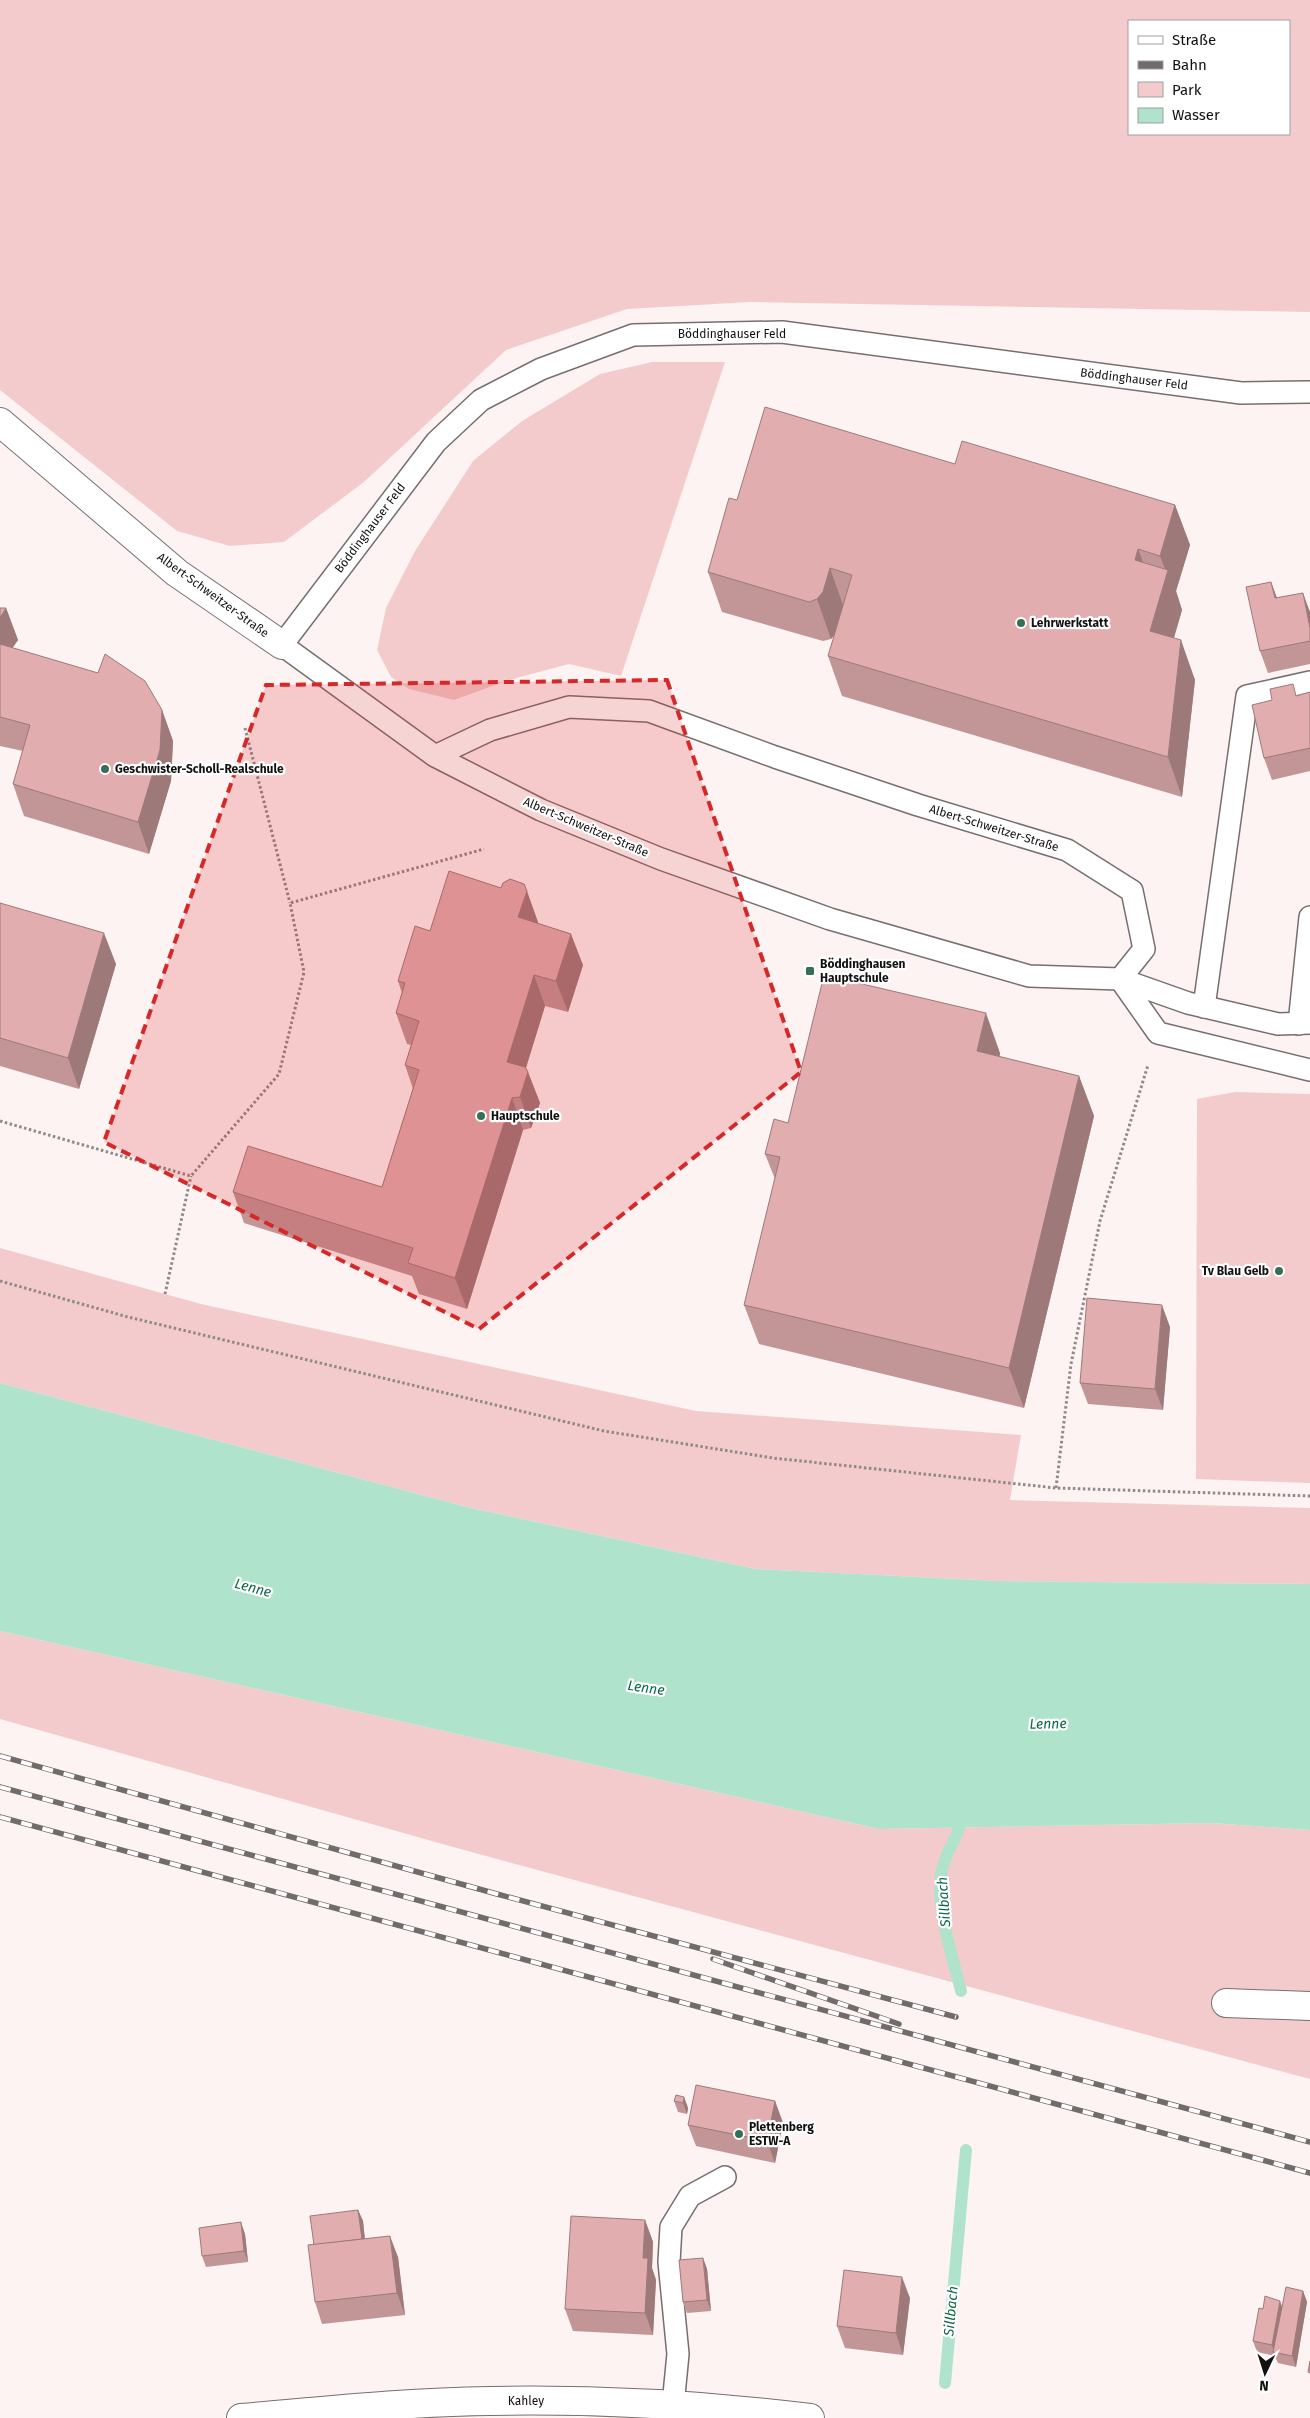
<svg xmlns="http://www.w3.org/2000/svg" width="1310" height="2418" viewBox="0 0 1310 2418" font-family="'Fira Sans',sans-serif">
<rect width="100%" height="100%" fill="#fef3f3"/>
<!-- green -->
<g fill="#f4cbcc" fill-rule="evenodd">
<path d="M0,0h1310v312l-560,-10 -123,7 -121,41 -142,132 -80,60 -54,4 -53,-15 -177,-141zM1129,21h160v113h-160z"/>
<path d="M652,362h73l-104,314 -52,-12 -60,16 -55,20 -45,-11 -18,-12 -14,-27 9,-42 29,-57 58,-90 49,-40 78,-47z"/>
<path d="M1235,1092l75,2v389l-114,-4 1,-380z"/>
<path d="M0,1248l201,56 495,107 325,24 -11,65 300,8v76l-311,-3 -243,-12 -285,-61 -471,-125z"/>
<path d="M0,1631l879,198 332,-6 99,7v249l-857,-232 -453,-128z"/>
</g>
<!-- water -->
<path fill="#b0e3cb" d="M0,1383l471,125 285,61 243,12 311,3v246l-99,-7 -332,6 -879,-198z"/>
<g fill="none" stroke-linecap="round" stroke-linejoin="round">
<!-- stream -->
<g stroke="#b0e3cb" stroke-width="12">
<path d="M961,1991c-8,-33 -27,-88 -19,-121 4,-22 18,-31 20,-58"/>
<path d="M945,2383l21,-233"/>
</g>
<defs>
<g id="lane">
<path d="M435,756l55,-26 79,-23 80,4 126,46 143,48 149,45 65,41 12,58 -24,30 -91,-3 -199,-57 -169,-60 -120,-49 -106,-54 -153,-111 154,-203 45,-42 60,-31 92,-34 149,-3 459,61 69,-1"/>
<path d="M1120,979l38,54 152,37"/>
<path d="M1120,979l68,24 90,21 32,-1"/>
<path d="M1204,1007l43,-311 63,-14"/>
<path d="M1299,1024l11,-107"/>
<path d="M673,2405l5,-51 -9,-92 2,-35 19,-31 35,-19"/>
</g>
<g id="street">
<path d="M0,422l177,151 105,72"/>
<path d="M1226,2003l84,3"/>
</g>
<path id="primary" d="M241,2418c82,-7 166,-16 249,-17 107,-2 214,4 320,17"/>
</defs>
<!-- lane casing -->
<use href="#lane" stroke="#776e6e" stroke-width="24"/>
<!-- street casing -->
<use href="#street" stroke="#776e6e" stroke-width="30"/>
<!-- primary casing -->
<use href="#primary" stroke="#776e6e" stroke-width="30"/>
<!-- path -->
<g stroke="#908989" stroke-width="3" stroke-dasharray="2.5 2.5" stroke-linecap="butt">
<path d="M245,728l45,175"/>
<path d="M0,1121l191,55 88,-102 25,-102 -14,-69 194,-54"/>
<path d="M0,1281l128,36 476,114 169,27 283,30 254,8"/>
<path d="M165,1294l26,-118"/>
<path d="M1056,1488l15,-124 29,-143 48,-156"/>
</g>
<!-- lane -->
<use href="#lane" stroke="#fff" stroke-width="21"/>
<!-- street -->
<use href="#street" stroke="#fff" stroke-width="28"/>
<!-- primary -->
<use href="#primary" stroke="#fff" stroke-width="28"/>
<defs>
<g id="rail">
<path d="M0,1756l497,138 459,123"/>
<path d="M0,1787l1310,355"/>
<path d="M0,1817l1310,356"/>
<path d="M713,1959l186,65"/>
</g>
</defs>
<!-- rail casing -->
<use href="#rail" stroke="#716b6b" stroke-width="5.5"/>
<!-- rail -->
<use href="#rail" stroke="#fff" stroke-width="4" stroke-dasharray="11" stroke-linecap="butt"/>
</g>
<!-- wall -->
<g fill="#c29596">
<path d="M955,464l220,41 15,40 -14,46 6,19 -8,28 21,42 -13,117 -340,-101 -14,-40 6,-20 -3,3 -8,2 -101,-29 -14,-40 29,-72z"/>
<path d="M1271,582l6,16 33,14v52l-42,9 -8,-22z"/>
<path d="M0,608h6l12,32 -6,8 150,62 11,31 -2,40 -22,73 -125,-38 -11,-32 10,-33 -23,-5z"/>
<path d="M1310,692v79l-38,9 -8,-22 8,-58z"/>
<path d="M0,903l116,61 -37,125 -79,-23z"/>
<path d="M538,922v2l45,41 -15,47 -23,-6 -19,62 14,35 -9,25 -8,2 -56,179 -48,-15 -7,-18 -168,-53 -11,-31 149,-5 31,-98 -8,-24 6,-20 -4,-1 -11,-31 6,-20 -4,-12 32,-50z"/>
<path d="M1000,1053v4l79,19 15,40 -70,292 -265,-64 -15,-39 31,-126 -10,-25 23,-31z"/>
<path d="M1170,1327l-7,83 -75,-6 -8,-21z"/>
<path d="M684,2097l4,11 -1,6 -9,-2 -4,-11z"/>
<path d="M775,2101l8,22 -8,40 -79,-17 -8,-21z"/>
<path d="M358,2210l5,11 2,18 33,18 7,58 -83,9 -7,-22z"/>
<path d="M645,2220l8,22 -1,26 4,12 -3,55 -80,-4 -8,-22z"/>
<path d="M245,2234l3,28 -42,5 -4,-11z"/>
<path d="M703,2258l4,11 4,42 -24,2 -4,-11z"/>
<path d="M1303,2291l4,11 -11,65 -18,-4 -3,-7 -18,-4 -4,-11 10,-32 19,-2z"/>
<path d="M910,2298l-7,57 -58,-7 -8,-22z"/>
</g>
<!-- shaded-wall -->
<g fill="#9e797a">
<path d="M1175,505l15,40 -14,46 6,19 -18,61 -14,-40 17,-57 -7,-18z"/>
<path d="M1138,549l15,40 -18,-29z"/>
<path d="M830,568l14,40 -7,23 -6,8 -14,-40z"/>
<path d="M1271,582l8,22 -4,-6z"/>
<path d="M1303,593l7,19v16z"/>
<path d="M6,608l12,32 -18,26v-48z"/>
<path d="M1181,640l14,40 -13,117 -14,-40z"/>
<path d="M162,710l11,31 -2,40 -22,73 -11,-32z"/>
<path d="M527,891l11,31 -8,27 -12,-32z"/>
<path d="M104,933l12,31 -37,125 -11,-31z"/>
<path d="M571,934l12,31 -15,47 -12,-31z"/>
<path d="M534,975l11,31 -27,87 -11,-31z"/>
<path d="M986,1013l14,40 -9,38 -14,-40z"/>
<path d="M528,1072l12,31 -9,25 -11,-31z"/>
<path d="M1079,1076l15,40 -70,292 -15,-40z"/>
<path d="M512,1098l11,32 -56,179 -12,-31z"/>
<path d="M1162,1305l8,22 -7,83 -8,-21z"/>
<path d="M684,2097l4,11 -1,6 -4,-11z"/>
<path d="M775,2101l8,22 -8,40 -8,-22z"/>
<path d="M358,2210l5,11 4,40 -4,-11z"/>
<path d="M645,2220l8,22 -1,26 4,12 -3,55 -8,-22 -2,-55z"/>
<path d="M241,2222l4,12 3,28 -4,-11z"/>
<path d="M390,2236l8,21 7,58 -8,-22z"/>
<path d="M703,2258l4,11 4,42 -4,-11z"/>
<path d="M902,2277l8,21 -7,57 -7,-22z"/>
<path d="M1303,2291l4,11 -11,65 -4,-11z"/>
<path d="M1280,2301l4,11 -10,40 -2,-7z"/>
</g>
<!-- building -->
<g fill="#e1adae" stroke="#9e797a">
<path d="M765,407l190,57 7,-23 213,64 -15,51 -22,-7 -3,11 33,10 -18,61 31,9 -13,117 -340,-101 24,-81 -22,-7 -7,24 -6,7 -8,3 -101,-30 21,-74 8,2z"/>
<path d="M1271,582l4,16 28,-5 7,35v13l-50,10 -14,-64z"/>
<path d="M0,608h6l-6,10z"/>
<path d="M0,644l98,29 7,-19 40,27 17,29 -2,40 -22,72 -125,-38 17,-59 -30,-8z"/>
<path d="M1293,684l3,12 14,-4v56l-46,10 -12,-53 20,-5 -2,-11z"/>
<path d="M449,871l52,17 2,-5 7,-4 14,5 3,7 -9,26 53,17 -15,47 -22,-6 -27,87 18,5 3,5 -8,25 -8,1 -57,180 -47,-15 5,-15 -180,-56 15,-46 134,41 37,-117 -14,-5 14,-44 -23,-8 9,-30 -7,-2 17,-55 15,5z"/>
<path d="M0,903l104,30 -36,125 -68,-20z"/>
<path d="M824,975l162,38 -9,38 102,25 -70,292 -265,-63 36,-148 -15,-3 9,-35 14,4z"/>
<path d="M1087,1298l75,7 -7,84 -75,-6z"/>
<path d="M696,2085l79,16 -8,40 -79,-16z"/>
<path d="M676,2095l8,2 -1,6 -9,-2z"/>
<path d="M358,2210l4,29 -48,6 -4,-29z"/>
<path d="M571,2216l74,4 -2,38h5l-3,55 -80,-4z"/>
<path d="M241,2222l3,29 -42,5 -3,-28z"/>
<path d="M390,2236l7,57 -82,9 -7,-57z"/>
<path d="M703,2258l4,42 -24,2 -4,-42z"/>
<path d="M844,2270l58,7 -6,56 -59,-7z"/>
<path d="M1286,2287l17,4 -11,65 -19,-4z"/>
<path d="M1265,2296l15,5 -8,44 -19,-4 6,-33 4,1z"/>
<path d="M1310,2361v12l-2,-1z"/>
</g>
<!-- marked area -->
<path fill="#d62828" fill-opacity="0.2" stroke="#d62828" stroke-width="4" stroke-dasharray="10 6" stroke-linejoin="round" d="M667,680l134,392 -322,257 -375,-187 162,-457z"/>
<!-- markers -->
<g fill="#366f58" stroke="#fff" stroke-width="2">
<circle cx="1021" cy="623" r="5"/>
<circle cx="105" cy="769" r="5"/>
<rect x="805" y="966" width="10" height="10" rx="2.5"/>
<circle cx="481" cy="1116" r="5"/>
<circle cx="1279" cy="1271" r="5"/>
<circle cx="739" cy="2134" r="5"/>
</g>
<g text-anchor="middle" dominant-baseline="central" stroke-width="4.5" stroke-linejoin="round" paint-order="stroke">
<!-- street labels -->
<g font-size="12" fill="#131010" stroke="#fff">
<text x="732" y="334">Böddinghauser Feld</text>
<text transform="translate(1134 379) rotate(7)">Böddinghauser Feld</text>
<text transform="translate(370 528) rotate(-53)">Böddinghauser Feld</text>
<text transform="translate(213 595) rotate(36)">Albert-Schweitzer-Straße</text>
<text transform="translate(586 827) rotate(23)">Albert-Schweitzer-Straße</text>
<text transform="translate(994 828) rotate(17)">Albert-Schweitzer-Straße</text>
<text x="526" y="2401">Kahley</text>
</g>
<!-- poi labels -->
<g font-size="12" font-weight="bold" fill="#131010" stroke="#fff" text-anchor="start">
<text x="1031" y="623">Lehrwerkstatt</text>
<text x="115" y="769">Geschwister-Scholl-Realschule</text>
<text x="820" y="964">Böddinghausen<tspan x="820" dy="14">Hauptschule</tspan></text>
<text x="491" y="1116">Hauptschule</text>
<text x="1269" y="1271" text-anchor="end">Tv Blau Gelb</text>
<text x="749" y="2127">Plettenberg<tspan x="749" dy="14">ESTW-A</tspan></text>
</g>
<!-- water labels -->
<g font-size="14" font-style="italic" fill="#0d6749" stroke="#fff">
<text transform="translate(253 1588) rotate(15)">Lenne</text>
<text transform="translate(646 1688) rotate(8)">Lenne</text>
<text transform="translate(1048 1724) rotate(-1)">Lenne</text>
<text transform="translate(944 1902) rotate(-94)">Sillbach</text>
<text transform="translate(951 2311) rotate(-85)">Sillbach</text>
</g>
</g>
<!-- legend -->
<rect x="1128" y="20" width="162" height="115" fill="#ffffff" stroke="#a19f9f"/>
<rect x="1138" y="36" width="25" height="8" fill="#ffffff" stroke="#a19f9f"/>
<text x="1172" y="45" font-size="15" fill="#131010">Straße</text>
<rect x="1138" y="61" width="25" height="8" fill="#716b6b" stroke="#a19f9f"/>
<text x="1172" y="70" font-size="15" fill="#131010">Bahn</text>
<rect x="1138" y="82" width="25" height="15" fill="#f4cbcc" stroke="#a19f9f"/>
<text x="1172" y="95" font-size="15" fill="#131010">Park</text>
<rect x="1138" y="108" width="25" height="15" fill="#b0e3cb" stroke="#a19f9f"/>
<text x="1172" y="120" font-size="15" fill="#131010">Wasser</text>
<!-- north arrow -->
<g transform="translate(1265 2373) rotate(184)" stroke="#ffffff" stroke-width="4" paint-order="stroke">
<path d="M0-4L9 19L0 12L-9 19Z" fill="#131010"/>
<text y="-8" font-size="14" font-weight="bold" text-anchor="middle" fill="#131010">N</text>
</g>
</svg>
